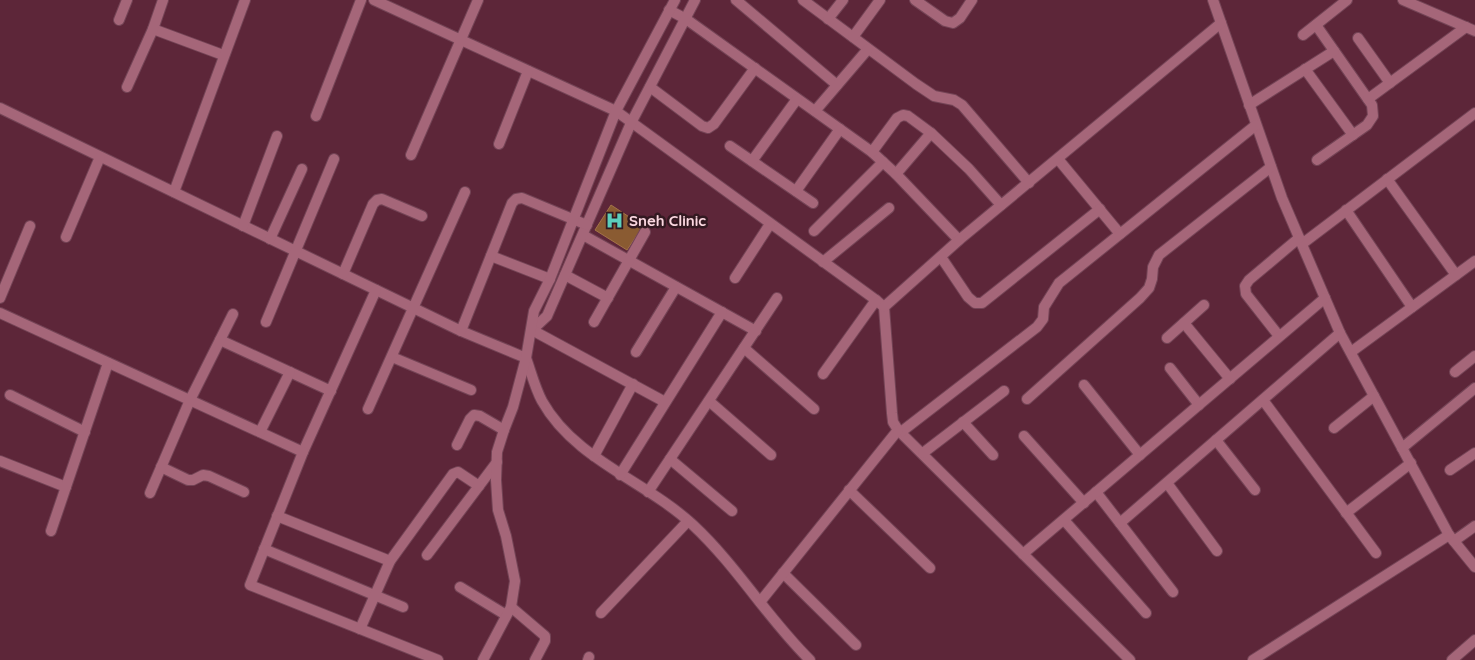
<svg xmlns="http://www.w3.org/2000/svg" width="1475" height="660" viewBox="0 0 1475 660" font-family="Quicksand,sans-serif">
<rect width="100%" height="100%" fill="#5d2639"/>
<!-- building -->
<path fill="#8a5b32" stroke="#a37349" d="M611,205l32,21 -16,24 -32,-20z"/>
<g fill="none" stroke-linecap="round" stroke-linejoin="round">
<defs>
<g id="minor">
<path d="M374,0l242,111 260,189 8,7 8,106 1,9 5,8 232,230"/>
<path d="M736,0l101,85"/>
<path d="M803,0l113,84 18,12 20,4 8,5 67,78"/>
<path d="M915,0l30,21 8,2 7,-5 12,-18"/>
<path d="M1213,0l69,198 58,135 109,202 26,32"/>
<path d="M1403,0l72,31"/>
<path d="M669,10l17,9 186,133 24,22 63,66"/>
<path d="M828,19l15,-19"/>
<path d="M119,20l8,-20"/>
<path d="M1316,25l56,80 1,11 -6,9 -50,35"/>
<path d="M153,29l70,26"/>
<path d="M1303,35l44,-35"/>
<path d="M853,37l27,-37"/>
<path d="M1358,38l32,45"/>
<path d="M1305,69l48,66"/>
<path d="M127,87l26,-58 10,-29"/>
<path d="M650,87l52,39 6,2 6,-4 41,-56"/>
<path d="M1368,99l98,-72"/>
<path d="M1249,105l85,-54"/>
<path d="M0,108l461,223 65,27c5,14 9,30 16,43 33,59 104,80 151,124 44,41 75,94 117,135"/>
<path d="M815,111l53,-62"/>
<path d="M316,116l45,-116"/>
<path d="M499,144l29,-73"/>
<path d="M730,146l83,57"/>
<path d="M872,152l25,-34 6,-3 5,1 23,17 38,36 32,36"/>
<path d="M411,155l67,-155"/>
<path d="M1058,159l62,75"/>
<path d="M752,161l45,-62"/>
<path d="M896,174l35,-41"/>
<path d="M1387,179l69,96"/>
<path d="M796,191l44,-62"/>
<path d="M174,192l71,-192"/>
<path d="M1346,210l66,97"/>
<path d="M243,226l34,-90"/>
<path d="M814,231l69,-69"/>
<path d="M583,235l173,96"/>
<path d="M66,237l34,-80"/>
<path d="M270,239l32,-70"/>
<path d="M1302,244l173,-131"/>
<path d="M491,256l59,23"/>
<path d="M941,257l27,40 7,6h7l118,-94"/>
<path d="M823,262l66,-54"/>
<path d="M343,274l30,-70 4,-4 5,-1 40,17"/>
<path d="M565,275l43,23"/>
<path d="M735,278l35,-54"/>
<path d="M376,290l-73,162 -53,133 188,75"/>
<path d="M0,298l30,-72"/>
<path d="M884,307l75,-67 262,-217"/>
<path d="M0,313l303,139"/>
<path d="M266,322l68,-163"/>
<path d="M594,322l51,-90"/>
<path d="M1184,323l46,56"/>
<path d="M532,330l15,-14 84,-193 64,-123"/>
<path d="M532,330l133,72"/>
<path d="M461,331l51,-128 4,-4 6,-1 65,27"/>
<path d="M1279,336l-33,-42 -1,-8 4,-6 50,-42"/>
<path d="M1167,338l37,-33"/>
<path d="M220,340l111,51"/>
<path d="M744,348l70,61"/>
<path d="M636,352l40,-65"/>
<path d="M1351,352l124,-91"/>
<path d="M392,357l79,33"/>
<path d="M1170,368l29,37"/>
<path d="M1455,372l20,-16"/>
<path d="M823,374l53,-74"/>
<path d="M1084,385l56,70"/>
<path d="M10,395l75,37"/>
<path d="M1027,399l113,-101 9,-10 3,-9 1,-12 6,-12 112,-88"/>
<path d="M1263,400l113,153"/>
<path d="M709,401l62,54"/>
<path d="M368,409l97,-217"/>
<path d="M963,422l30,33"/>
<path d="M1334,428l40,-32"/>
<path d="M260,432l30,-60"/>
<path d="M901,432l136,-105 6,-8 1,-12 15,-24 197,-158"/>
<path d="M1024,436l60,67"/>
<path d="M1216,440l39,50"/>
<path d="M457,445l13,-26 4,-4 6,1 24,14"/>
<path d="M1402,448l73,-60"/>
<path d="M923,453l81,-62"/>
<path d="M594,456l39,-72"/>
<path d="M670,459l62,52"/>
<path d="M0,461l66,26"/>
<path d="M161,467l27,13h5l10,-5 6,1 35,16"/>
<path d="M1450,470l25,-17"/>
<path d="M620,475l102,-163"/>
<path d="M1167,483l50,68"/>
<path d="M849,490l81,78"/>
<path d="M648,492l129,-194"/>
<path d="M1096,492l77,100"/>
<path d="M150,493l40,-93 43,-86"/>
<path d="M1346,513l65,-50"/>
<path d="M277,516l113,45"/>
<path d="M1064,520l82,93"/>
<path d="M1120,523l220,-190"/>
<path d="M51,531l57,-168"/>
<path d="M1454,541l21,-15"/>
<path d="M264,549l139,58"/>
<path d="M1023,554l302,-256"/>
<path d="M427,555l70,-93"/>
<path d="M783,573l73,72"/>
<path d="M460,587l46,28"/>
<path d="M760,602l138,-172"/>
<path d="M511,607l34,29v5l-10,19"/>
<path d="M601,613l87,-92"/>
<path d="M360,629l30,-68 63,-87 5,-2 21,14"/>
<path d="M483,660l28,-53 4,-26 -9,-45 -8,-26 -2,-30 1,-28 7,-22 9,-23 13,-49 8,-47 16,-32 66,-168 59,-111"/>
<path d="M588,660l1,-3"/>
<path d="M1253,660l196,-125"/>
<path d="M1452,660l23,-20"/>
</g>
</defs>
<!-- minor casing -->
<use href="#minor" stroke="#744456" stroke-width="12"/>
<!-- minor -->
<use href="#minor" stroke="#a56679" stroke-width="10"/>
</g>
<!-- icons -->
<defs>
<symbol id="hospital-bare" viewBox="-9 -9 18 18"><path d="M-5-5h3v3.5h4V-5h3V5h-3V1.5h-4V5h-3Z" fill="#5bcebb" stroke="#331921" stroke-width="2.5" paint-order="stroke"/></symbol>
</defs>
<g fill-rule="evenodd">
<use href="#hospital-bare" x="602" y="208" width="25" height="25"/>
</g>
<g text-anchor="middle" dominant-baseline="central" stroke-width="5" stroke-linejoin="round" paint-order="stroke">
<!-- poi labels -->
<g font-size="15" font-weight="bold" fill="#fbd7e0" stroke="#331921" text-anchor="start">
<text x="629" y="220">Sneh Clinic</text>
</g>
</g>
</svg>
